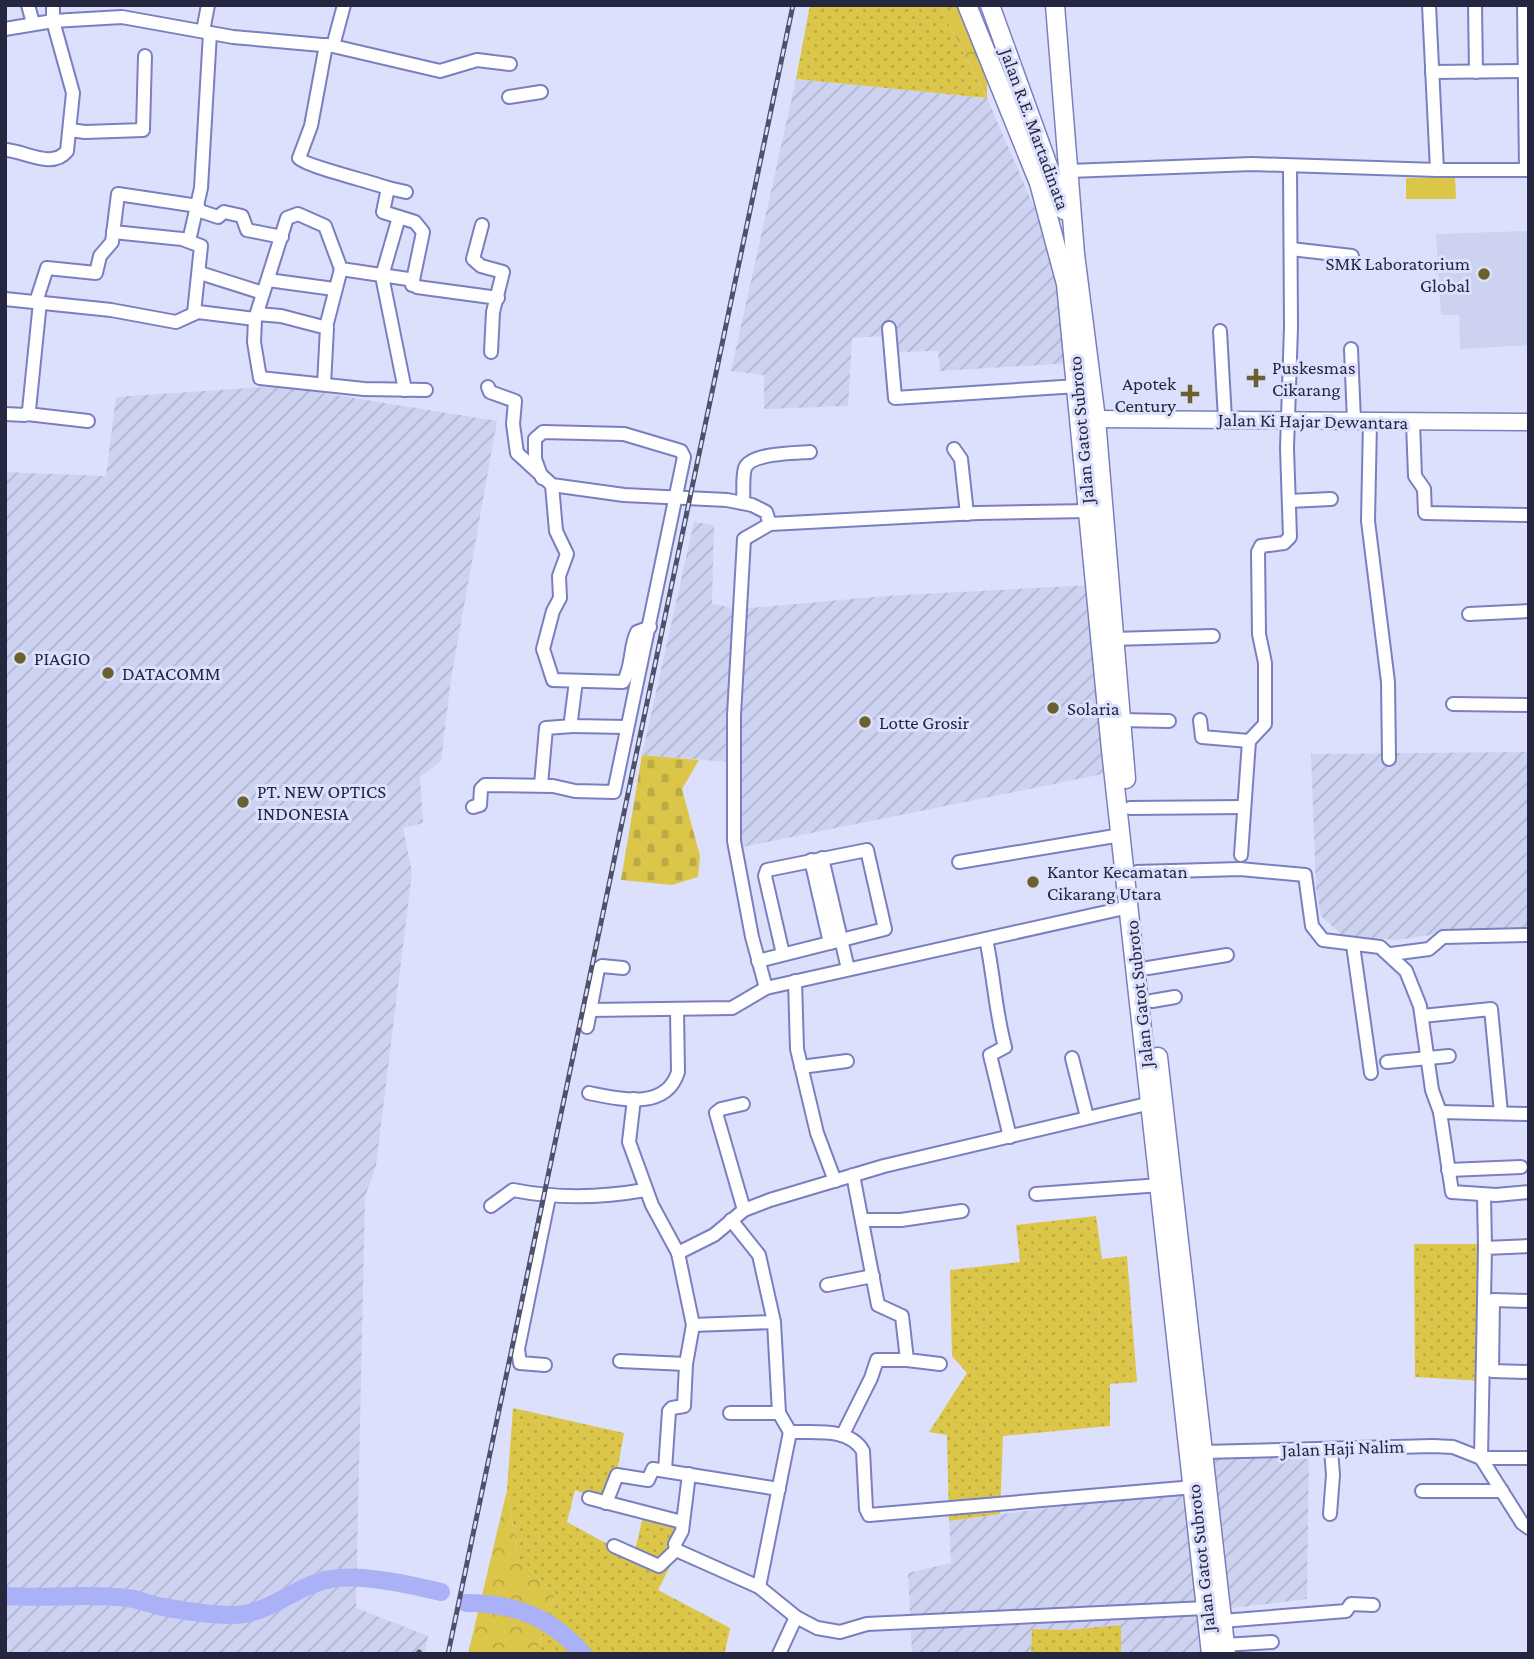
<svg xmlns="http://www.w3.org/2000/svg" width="1534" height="1659" viewBox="0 0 1534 1659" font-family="'Crimson Pro',serif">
<defs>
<pattern id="industrial-furrows" width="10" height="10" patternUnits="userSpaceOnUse" patternTransform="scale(1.75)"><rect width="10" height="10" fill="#ced2f1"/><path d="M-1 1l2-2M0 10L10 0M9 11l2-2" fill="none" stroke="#b1b4d0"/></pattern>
<pattern id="grass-dots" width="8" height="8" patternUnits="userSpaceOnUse" patternTransform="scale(1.75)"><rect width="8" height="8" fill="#dbc64a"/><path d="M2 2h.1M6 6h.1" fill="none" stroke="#bcaa42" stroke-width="1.8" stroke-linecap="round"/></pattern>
<pattern id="forest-crowns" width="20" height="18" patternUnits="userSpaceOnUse" patternTransform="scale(1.75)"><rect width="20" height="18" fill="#dbc64a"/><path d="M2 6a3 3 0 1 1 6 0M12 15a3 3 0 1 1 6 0" fill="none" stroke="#bcaa42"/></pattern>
<pattern id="cemetery-stones" width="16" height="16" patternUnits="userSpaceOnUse" patternTransform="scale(1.75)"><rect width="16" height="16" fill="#dbc64a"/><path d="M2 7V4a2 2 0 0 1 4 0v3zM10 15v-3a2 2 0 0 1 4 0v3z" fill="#bcaa42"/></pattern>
</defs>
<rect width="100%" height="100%" fill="#dce0fc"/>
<!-- built -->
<path fill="#ced2f1" d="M1529,231v114l-69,4 -1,-34h-18l-5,-81z"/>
<!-- industrial -->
<g fill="url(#industrial-furrows)">
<path d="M796,79l191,19 54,125 20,57 12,83 -133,8 -2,-20 -40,1 -1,-17 -45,3 -4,68 -84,3v-34l-33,-4z"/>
<path d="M279,386l218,35 -46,258 -10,82 -21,16 3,46 -20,5 9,44 -36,294 -11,31 -9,411 72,28 -4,18h-419v-1182l101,4 10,-79z"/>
<path d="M694,522l20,3 -2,79 27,5 145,-13 208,-11 11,189 -375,76 1,-88 -87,-7z"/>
<path d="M1529,752v178l-86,3 -46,7 -55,-5 -21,-19 -5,-28 -5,-134z"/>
<path d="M1309,1451l-2,148 -75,9 5,46h-116v-29l-55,5 -34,-1 -1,25h-119l-4,-81 43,-10 -2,-42 238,-31 -4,-36z"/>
</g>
<!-- grass -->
<g fill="url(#grass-dots)">
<path d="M810,5h129l48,93 -191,-19z"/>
<path d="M1096,1216l6,43 25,-3 10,126 -27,2v42l-107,10 -3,78 -51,7 -2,-86 -18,-3 38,-59 -15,-17 -2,-86 70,-8 -4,-37z"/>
<path d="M1414,1244h65l4,137 -68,-4z"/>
<path d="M513,1408l111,25 -13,72 -36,-15 -8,32 66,36 10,-41 46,12 -31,61 72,38 -5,24 3,2h-192l19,-60 -37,-35 -11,-69z"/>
<path d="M1121,1625v29h-90l1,-25 34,1z"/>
</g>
<!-- forest -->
<g fill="url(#forest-crowns)">
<path d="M939,5h19l29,72v21z"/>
<path d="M507,1490l11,69 37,35 -19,60h-68z"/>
</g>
<!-- cemetery -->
<path fill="url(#cemetery-stones)" d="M642,755l57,5 -17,29 18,67 -2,21 -26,8 -51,-5z"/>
<!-- green -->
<path fill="#dbc64a" d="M1455,177l1,22h-50v-21z"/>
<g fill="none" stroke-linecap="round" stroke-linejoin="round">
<!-- river -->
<g stroke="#aab1f6" stroke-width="18">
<path d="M5,1596c41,3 81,-3 122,2 12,1 24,7 36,9 22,4 47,8 69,8 38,0 63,-30 99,-36 29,-6 81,6 110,13"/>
<path d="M466,1603c48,0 85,14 117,51"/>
</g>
<defs>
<g id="minor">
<path d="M28,5l5,18"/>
<path d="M1429,5l8,165"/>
<path d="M1475,5l1,67"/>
<path d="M1524,5l2,165"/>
<path d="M5,29l48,-8 69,-4 111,20 100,9 107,25 37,-11 33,4"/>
<path d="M203,31l5,-26"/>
<path d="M326,45l-15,81 -12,32c6,8 73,24 89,30l-5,24 32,10 8,10 -11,53"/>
<path d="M333,46l11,-41"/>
<path d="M1432,72l92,-1"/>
<path d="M509,97l32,-5"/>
<path d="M70,130l15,2 58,-2 2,-74"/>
<path d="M5,150c18,0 47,20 62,1l6,-58 -20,-72v-16"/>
<path d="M1069,171l183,-7 185,6h92"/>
<path d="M388,188l18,4"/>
<path d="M197,210l21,7 6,-5 18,4 5,14 35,7"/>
<path d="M399,217l-17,59 23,114"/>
<path d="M482,225l-9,34 8,7 22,6 -10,40 -2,40"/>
<path d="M113,232l69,7 19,7 -7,67"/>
<path d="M189,241l12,-53 9,-155"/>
<path d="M1291,249l61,7"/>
<path d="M200,273l63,20"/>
<path d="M268,280l66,9"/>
<path d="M5,299l106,11 65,12 22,-10 57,7"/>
<path d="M36,302l11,-34 49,5 4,-17 12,-14 6,-48 80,12"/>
<path d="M257,314l24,2 46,12 -3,56"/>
<path d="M326,327l15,-58"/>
<path d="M889,328l6,70 183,-12"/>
<path d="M1220,331l5,88"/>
<path d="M1351,349l3,72"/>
<path d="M488,387l2,5 25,9 -2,23 4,29 35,32 72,10 103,5 25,5 14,7 4,12"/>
<path d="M426,390l-62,-1 -104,-11 -6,-36 1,-23 32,-101 11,-4 27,12 16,43 67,10 9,8 81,11"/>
<path d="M5,414l20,1 4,-5 11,-108"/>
<path d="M27,414l61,7"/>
<path d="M1370,422l-2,99 20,161 1,77"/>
<path d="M1413,423l2,53 9,13 1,24 104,2"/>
<path d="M954,449l7,10 6,55"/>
<path d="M552,485l4,46 11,23 -8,22 1,22 -7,13 -10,38 10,31 70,2c10,-15 6,-34 14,-50l13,-5"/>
<path d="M1289,501l42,-2"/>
<path d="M743,503c1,-10 -1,-25 2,-35 6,-15 51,-15 65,-16"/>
<path d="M1469,614l60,-3"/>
<path d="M1113,639l100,-3"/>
<path d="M576,681l-5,39 2,6 54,1"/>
<path d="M1453,704l76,1"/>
<path d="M1121,720l48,1"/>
<path d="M1200,720l2,17 47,4"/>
<path d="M541,785l5,-57 27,-2"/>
<path d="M473,807l7,-2 1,-16 4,-4 68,1 22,5 39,1 70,-335 -3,-6 -57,-17 -81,-2 -8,7v20l7,19"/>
<path d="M1130,808l114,-1"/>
<path d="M1241,855l8,-114 16,-17v-61l-6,-29 -1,-82 3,-6 23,-3 6,-6 -3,-89 4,-121 -1,-160"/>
<path d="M822,858l26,111"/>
<path d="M811,860l19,83"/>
<path d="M959,862l162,-27"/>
<path d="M1137,872l103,-3 65,6 7,51 11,14 57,7 26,24 14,35 12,84 8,22 12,80 44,3 33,-3"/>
<path d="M986,939c8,37 9,71 19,108l-15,8 20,82"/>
<path d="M1353,945l18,128"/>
<path d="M1391,954l38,-5 14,-12 86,-2"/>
<path d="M758,961l127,-32 -18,-79 -100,20 -2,6 18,78"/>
<path d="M1148,968l79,-13"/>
<path d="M795,981l2,68 20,84 18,48"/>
<path d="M766,988l-14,-51 -18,-96v-126l10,-176 26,-15 208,-11 111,-2"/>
<path d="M1152,1001l23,-4"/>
<path d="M590,1010l142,-2 34,-20 363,-81"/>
<path d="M1422,1016l69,-7 10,104"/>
<path d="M587,1027l11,-58 4,-3 21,2"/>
<path d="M1072,1058l15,59"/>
<path d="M1387,1062l62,-6"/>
<path d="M801,1067l46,-6"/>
<path d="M589,1093c30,6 77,18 89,-21l-1,-61"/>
<path d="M634,1099l-5,43 23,63 26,48 15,72 -7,39 -2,42 -12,2 -3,3 -4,59"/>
<path d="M743,1104l-22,5 -5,4 28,97"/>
<path d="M1440,1112l89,2"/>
<path d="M1448,1170l73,-3"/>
<path d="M853,1175l25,130 24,11 5,44 33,4"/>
<path d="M1036,1194l125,-9"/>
<path d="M1484,1195l1,53"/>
<path d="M491,1206l22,-16c45,9 87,8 132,0"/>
<path d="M731,1220l28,35 15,67 5,91 11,19c25,1 59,-5 73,19l3,58 3,6 325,-28"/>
<path d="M863,1220h38l61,-9"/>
<path d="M1529,1246l-44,2 -4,210 41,65 7,5"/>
<path d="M678,1253l36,-18 30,-25 26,-10 114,-34 267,-63"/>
<path d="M827,1285l46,-9"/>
<path d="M1529,1301l-36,-1 -1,71 37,1"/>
<path d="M693,1325l81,-3"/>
<path d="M620,1361l66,3"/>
<path d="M545,1365l-25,-2 -2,-14 31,-152"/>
<path d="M730,1413h49"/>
<path d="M843,1434l28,-56 6,-18h29"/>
<path d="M1203,1452l230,-6 20,1 28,11h48"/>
<path d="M689,1474l-7,57 -7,13 1,6 83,37 37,30 21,11 23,4 27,-8 339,-16"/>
<path d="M1422,1491h80"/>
<path d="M589,1498l93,24"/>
<path d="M606,1503l11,-28 31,5 5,-11 126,20"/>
<path d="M1330,1514l3,-39 -2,-26"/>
<path d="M614,1546l45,20 17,-16"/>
<path d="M759,1587l31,-155"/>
<path d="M1222,1621l124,-10 5,-7 22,1"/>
<path d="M1224,1645l48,-3"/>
<path d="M779,1654l17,-37"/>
</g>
<path id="major" d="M1096,419l433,3"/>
<g id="highway">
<path d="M967,5l72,178 27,101 45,466 100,904"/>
<path d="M990,5l74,205"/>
<path d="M1055,5l20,249 21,165 30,360"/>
<path d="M1158,1057l68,597"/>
</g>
</defs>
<!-- minor casing -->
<use href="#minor" stroke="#7a7fbf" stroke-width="16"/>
<!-- major casing -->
<use href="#major" stroke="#7a7fbf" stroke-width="19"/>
<!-- highway casing -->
<use href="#highway" stroke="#7a7fbf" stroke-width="21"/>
<!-- minor -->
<use href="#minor" stroke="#fff" stroke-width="12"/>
<!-- major -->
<use href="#major" stroke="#fff" stroke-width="16"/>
<!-- highway -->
<use href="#highway" stroke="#fff" stroke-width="18"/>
<defs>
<g id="rail">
<path d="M418,1654l1,-2"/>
<path d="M448,1654l345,-1649"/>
</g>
</defs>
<!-- rail casing -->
<use href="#rail" stroke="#4e516b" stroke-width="5"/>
<!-- rail -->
<use href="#rail" stroke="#dce0fc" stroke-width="2.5" stroke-dasharray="8" stroke-linecap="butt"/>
</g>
<!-- markers -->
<g fill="#6a612e" stroke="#dce0fc" stroke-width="2.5">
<circle cx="1484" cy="274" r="7"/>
<path d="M1252.5 367.5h7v7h7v7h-7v7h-7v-7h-7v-7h7z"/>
<path d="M1186.5 383.5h7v7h7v7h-7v7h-7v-7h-7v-7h7z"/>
<circle cx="20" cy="658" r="7"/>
<circle cx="108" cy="673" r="7"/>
<circle cx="1053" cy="708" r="7"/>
<circle cx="865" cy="722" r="7"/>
<circle cx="243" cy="802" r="7"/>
<circle cx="1033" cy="882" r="7"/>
</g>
<g text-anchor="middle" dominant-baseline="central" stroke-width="6" stroke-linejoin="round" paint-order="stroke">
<!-- street labels -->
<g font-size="19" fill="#252741" stroke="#dce0fc">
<text transform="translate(1035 129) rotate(70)">Jalan R.E. Martadinata</text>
<text transform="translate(1313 421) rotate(1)">Jalan Ki Hajar Dewantara</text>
<text transform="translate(1081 430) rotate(-95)">Jalan Gatot Subroto</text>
<text transform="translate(1139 994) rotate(-96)">Jalan Gatot Subroto</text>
<text transform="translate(1343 1448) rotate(-2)">Jalan Haji Nalim</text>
<text transform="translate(1201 1558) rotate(-96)">Jalan Gatot Subroto</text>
</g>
<!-- poi labels -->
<g font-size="19" fill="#252741" stroke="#dce0fc" text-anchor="start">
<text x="1470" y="263" text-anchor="end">SMK Laboratorium<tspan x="1470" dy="22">Global</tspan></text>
<text x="1272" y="367">Puskesmas<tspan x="1272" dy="22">Cikarang</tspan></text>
<text x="1176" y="383" text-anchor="end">Apotek<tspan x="1176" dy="22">Century</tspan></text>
<text x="34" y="658">PIAGIO</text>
<text x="122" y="673">DATACOMM</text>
<text x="1067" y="708">Solaria</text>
<text x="879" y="722">Lotte Grosir</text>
<text x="257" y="791">PT. NEW OPTICS<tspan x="257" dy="22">INDONESIA</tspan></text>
<text x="1047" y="871">Kantor Kecamatan<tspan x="1047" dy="22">Cikarang Utara</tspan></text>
</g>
</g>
<!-- border -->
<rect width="1534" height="1659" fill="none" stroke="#252741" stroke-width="14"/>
</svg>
